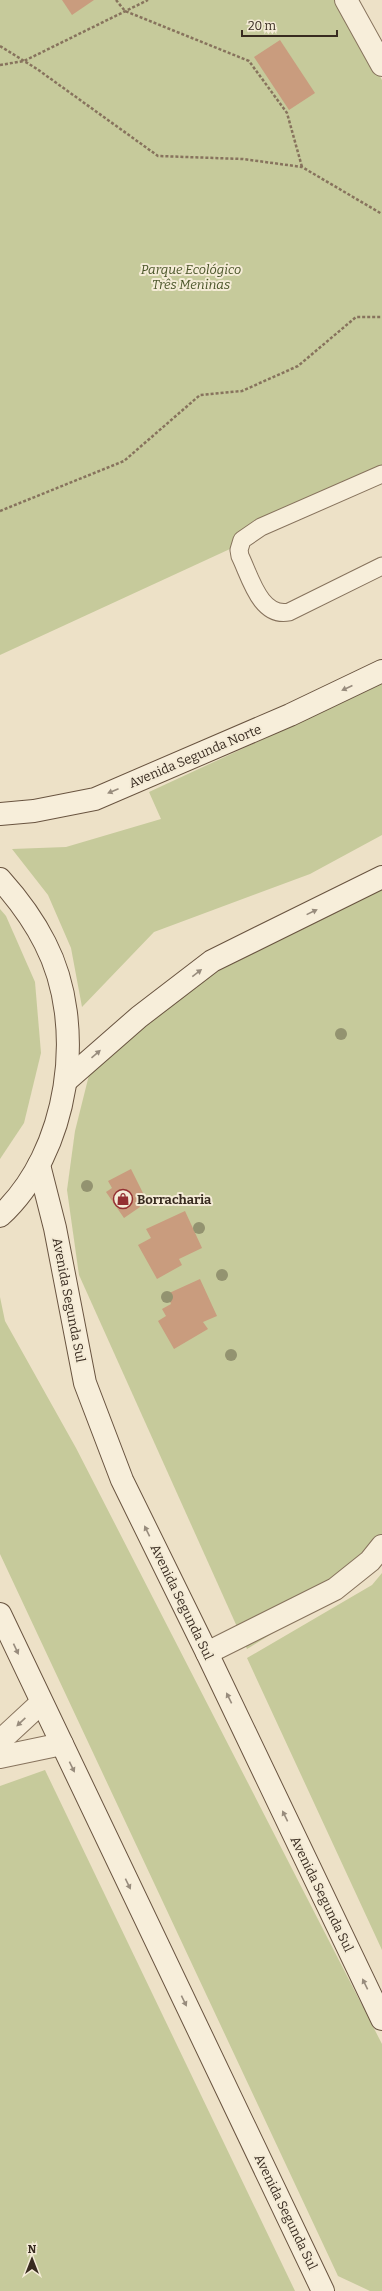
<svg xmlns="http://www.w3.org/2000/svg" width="382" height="2291" viewBox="0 0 382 2291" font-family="Bitter,serif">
<rect width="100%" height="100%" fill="#ede1c7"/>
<!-- green -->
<g fill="#c6ca9b">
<path d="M0,0h338l44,80v399l-382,176z"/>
<path d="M382,684v151l-72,39 -156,58 -72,75 -11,-59 -23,-53 -36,-46 54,-2 95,-28 -12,-27z"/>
<path d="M382,876v680l-18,21 -117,72 -168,-374 -12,-85 8,-59 14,-56 135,-123z"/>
<path d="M0,909l6,7 29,66 6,71 -17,70 -24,36z"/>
<path d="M0,1297l5,24 71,127 306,596v247h-12l-32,-15 -338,-722z"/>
<path d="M382,1573v377l-135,-292 125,-73z"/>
<path d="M45,1770l250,521h-295v-505z"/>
</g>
<!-- building -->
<g fill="#c99c7e">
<path d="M62,0h32l-22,15z"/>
<path d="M280,40l35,53 -26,17 -35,-53z"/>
<path d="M131,1169l14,28 -8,4 3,6 -16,11 -18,-26 6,-4 -4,-7z"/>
<path d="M185,1211l17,37 -23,11 3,6 -25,14 -19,-34 13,-7 -5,-9z"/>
<path d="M200,1279l17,37 -14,6 5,7 -34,20 -16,-28 8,-5 -4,-7 9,-5 -4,-10z"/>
</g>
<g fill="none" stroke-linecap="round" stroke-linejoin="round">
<defs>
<path id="service" d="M382,474l-121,53 -19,13 -3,10 1,6c10,20 20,62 49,56l93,-46"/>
<g id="minor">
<path d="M346,0l36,65"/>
<path d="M207,1653l128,-64 35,-28 12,-15"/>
<path d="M0,1741l41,-38"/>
<path d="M0,1757l62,-13"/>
</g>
<g id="secondary">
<path d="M0,814l34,-3 61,-12 195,-84 92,-44"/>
<path d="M0,879c18,20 33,40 45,64 43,83 24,210 -45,273"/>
<path d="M67,1080l72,-63 73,-56 170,-84"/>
<path d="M39,1165l16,63 30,155 37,97 85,173 175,366"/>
<path d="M0,1614l323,677"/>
</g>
</defs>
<!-- service casing -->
<use href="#service" stroke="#87735d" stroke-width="19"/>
<!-- minor casing -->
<use href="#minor" stroke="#87735d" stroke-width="24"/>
<!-- secondary casing -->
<use href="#secondary" stroke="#695440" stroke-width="24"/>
<!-- path -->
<g stroke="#87735d" stroke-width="2.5" stroke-dasharray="3 2" stroke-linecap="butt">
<path d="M116,0l9,11 124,50 38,52 15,54"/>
<path d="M0,46l37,23 121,87 85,3 59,8 80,47"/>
<path d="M0,65l24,-4 124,-61"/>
<path d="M0,511l124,-50 76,-66 42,-4 56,-25 58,-49h26"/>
</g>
<!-- service -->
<use href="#service" stroke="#f7eeda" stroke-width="17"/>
<!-- minor -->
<use href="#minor" stroke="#f7eeda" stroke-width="22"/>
<!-- secondary -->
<use href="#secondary" stroke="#f7eeda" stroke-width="22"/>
</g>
<!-- trees -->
<g fill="#939370">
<circle cx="341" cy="1034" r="6"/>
<circle cx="87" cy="1186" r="6"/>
<circle cx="199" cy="1228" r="6"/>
<circle cx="222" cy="1275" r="6"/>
<circle cx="167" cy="1297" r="6"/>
<circle cx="231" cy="1355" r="6"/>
</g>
<!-- one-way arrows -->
<defs><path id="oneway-solid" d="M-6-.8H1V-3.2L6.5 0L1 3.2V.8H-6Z"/></defs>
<g fill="#988c7d">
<use href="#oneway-solid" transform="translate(347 688) rotate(155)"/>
<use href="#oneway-solid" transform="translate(113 791) rotate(157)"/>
<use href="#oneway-solid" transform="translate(312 912) rotate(-26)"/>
<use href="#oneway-solid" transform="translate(197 973) rotate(-38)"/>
<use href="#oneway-solid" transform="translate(96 1054) rotate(-41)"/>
<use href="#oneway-solid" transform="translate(147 1531) rotate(-116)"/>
<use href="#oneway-solid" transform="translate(16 1649) rotate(65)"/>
<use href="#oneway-solid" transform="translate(229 1698) rotate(-116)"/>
<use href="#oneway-solid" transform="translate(21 1722) rotate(137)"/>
<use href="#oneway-solid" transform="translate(72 1767) rotate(64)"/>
<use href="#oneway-solid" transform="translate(285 1816) rotate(-116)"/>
<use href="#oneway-solid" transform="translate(128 1884) rotate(64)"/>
<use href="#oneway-solid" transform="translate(365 1984) rotate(-116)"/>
<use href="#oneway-solid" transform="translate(184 2001) rotate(64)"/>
</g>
<!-- icons -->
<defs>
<symbol id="shop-ring" viewBox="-11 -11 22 22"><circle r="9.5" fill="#f4ebd6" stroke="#943032" stroke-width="1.5"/><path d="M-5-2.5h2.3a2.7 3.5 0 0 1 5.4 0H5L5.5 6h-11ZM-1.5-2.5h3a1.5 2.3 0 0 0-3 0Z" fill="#943032"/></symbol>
</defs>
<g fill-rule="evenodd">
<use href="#shop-ring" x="112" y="1188" width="22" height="22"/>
</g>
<g text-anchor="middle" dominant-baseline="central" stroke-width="4" stroke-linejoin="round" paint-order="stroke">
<!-- park labels -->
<g font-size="13" font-style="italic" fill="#495428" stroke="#f4ebd6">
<text x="191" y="269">Parque Ecológico<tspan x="191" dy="15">Três Meninas</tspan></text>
</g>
<!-- street labels -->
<g font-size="13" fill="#382b20" stroke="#f4ebd6">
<text transform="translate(195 756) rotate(-23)">Avenida Segunda Norte</text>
<text transform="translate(69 1300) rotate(79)">Avenida Segunda Sul</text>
<text transform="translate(182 1602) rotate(64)">Avenida Segunda Sul</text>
<text transform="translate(322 1894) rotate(64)">Avenida Segunda Sul</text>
<text transform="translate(286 2212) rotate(64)">Avenida Segunda Sul</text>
</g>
<!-- poi labels -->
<g font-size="13" font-weight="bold" fill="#382b20" stroke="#f4ebd6" text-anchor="start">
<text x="137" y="1199">Borracharia</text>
</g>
</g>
<!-- north arrow -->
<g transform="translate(32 2259)" stroke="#f4ebd6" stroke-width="3" paint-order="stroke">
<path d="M0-3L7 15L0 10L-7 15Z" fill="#382b20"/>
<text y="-6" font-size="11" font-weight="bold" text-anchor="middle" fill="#382b20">N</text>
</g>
<!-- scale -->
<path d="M242 30v6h95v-6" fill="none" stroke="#382b20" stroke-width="2"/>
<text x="248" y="30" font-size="12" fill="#382b20" stroke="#f4ebd6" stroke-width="3" paint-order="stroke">20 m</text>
</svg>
